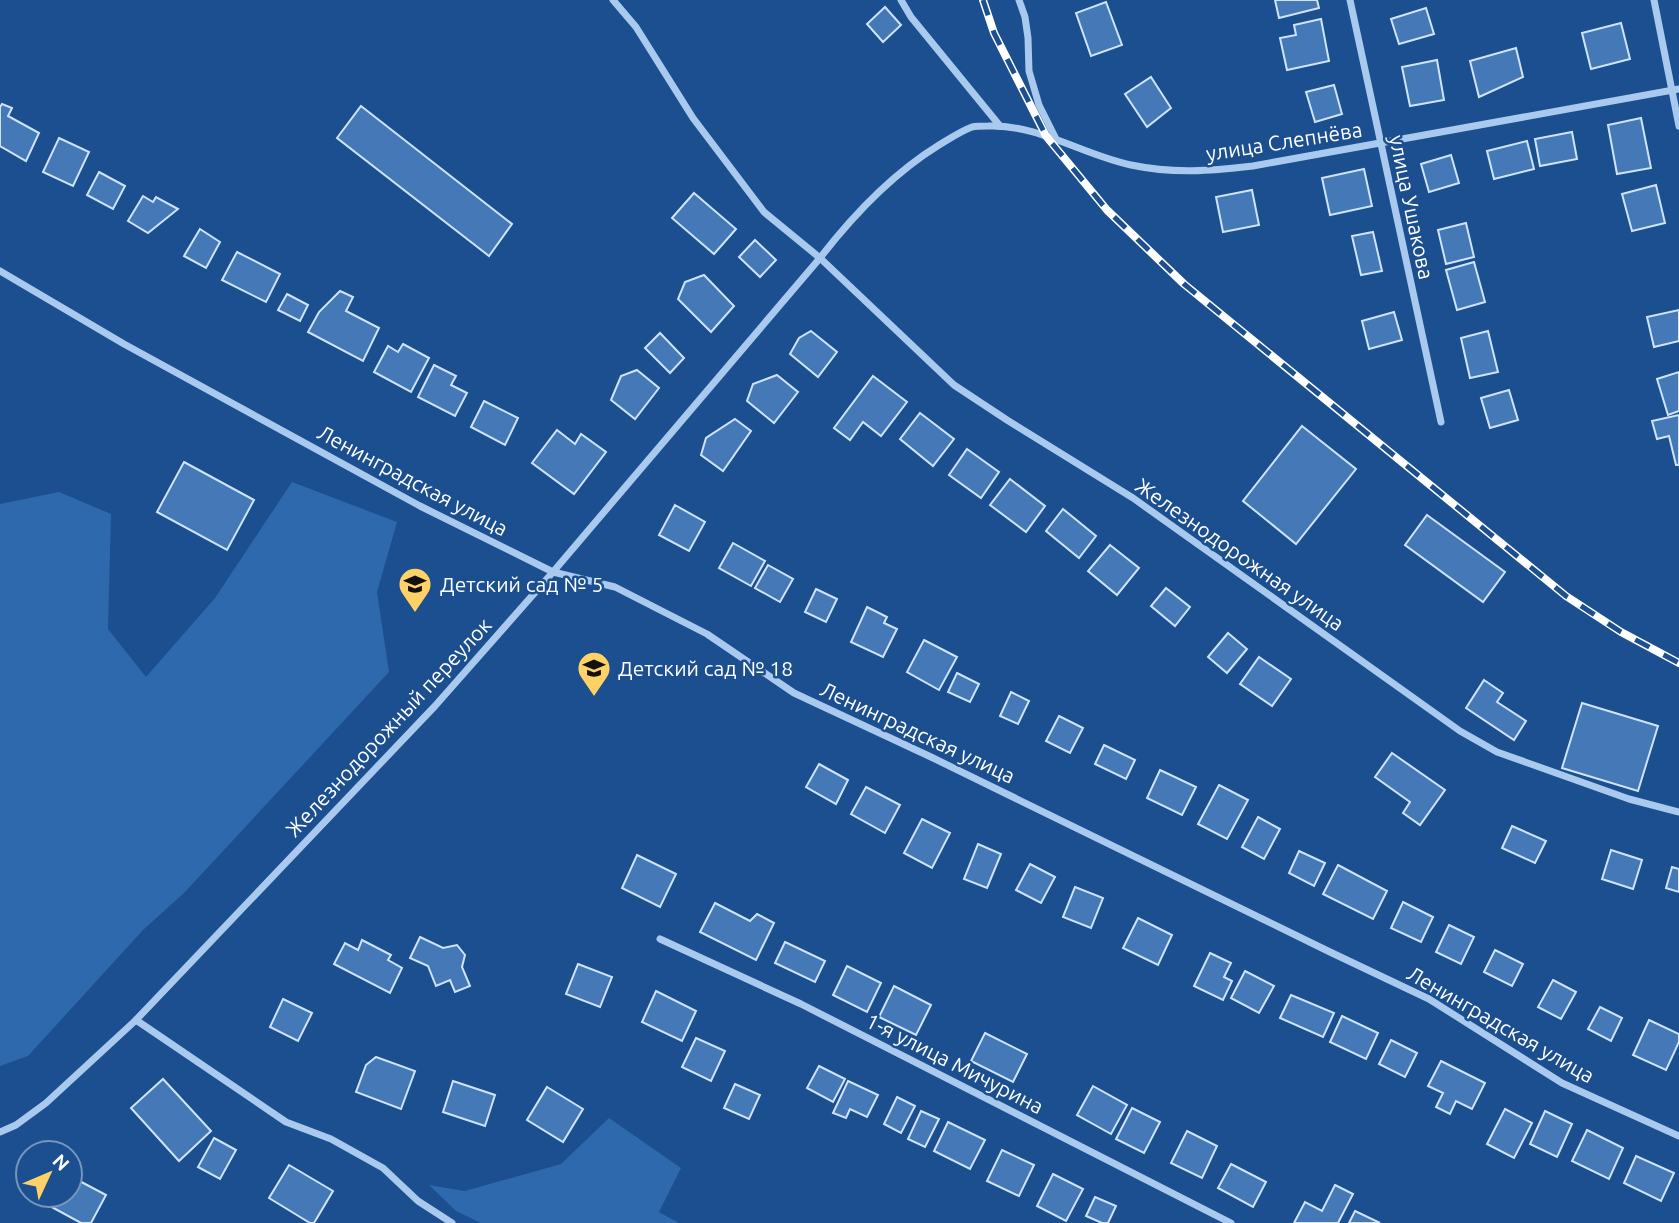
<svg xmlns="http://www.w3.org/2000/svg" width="1679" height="1223" viewBox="0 0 1679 1223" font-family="Ubuntu,sans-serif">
<rect width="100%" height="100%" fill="#1b4f8f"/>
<!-- green -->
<g fill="#2e69ad">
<path d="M292,482l105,40 -20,70 12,80 -205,221 -41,37 -115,126 -28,10v-562l59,-12 52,22 -3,115 38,48 69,-79z"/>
<path d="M609,1118l72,50 -22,44 20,11h-198l-25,-12 -27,-26 36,6 96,-27z"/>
</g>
<!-- building -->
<g fill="#4478b7" stroke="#cfe3fa" stroke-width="2">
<path d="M1275,0h42l2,8 -40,10z"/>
<path d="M1106,2l16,43 -31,11 -15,-43z"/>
<path d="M885,7l16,18 -18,17 -16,-18z"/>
<path d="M1426,8l8,26 -35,10 -8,-25z"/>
<path d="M1321,19l8,42 -42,9 -7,-32 16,-3 -2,-10z"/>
<path d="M1621,23l9,36 -39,10 -9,-36z"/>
<path d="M1516,48l7,29 -44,20 -9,-36z"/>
<path d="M1437,60l7,40 -34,6 -8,-39z"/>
<path d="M1151,77l20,31 -24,19 -22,-33z"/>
<path d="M1334,85l8,29 -27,8 -9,-30z"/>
<path d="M2,104l10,4 -4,8 31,17 -13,28 -26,-15v-39z"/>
<path d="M361,106l151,118 -23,32 -152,-118z"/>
<path d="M1641,118l10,50 -34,6 -9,-49z"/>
<path d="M1572,132l5,27 -37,7 -5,-27z"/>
<path d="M59,138l30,14 -16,34 -30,-14z"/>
<path d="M1527,141l7,28 -40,10 -7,-28z"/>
<path d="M1451,155l8,28 -30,9 -8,-28z"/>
<path d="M1364,169l8,37 -42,9 -8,-37z"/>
<path d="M99,172l26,14 -12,23 -26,-14z"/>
<path d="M1656,185l9,38 -33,8 -10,-37z"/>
<path d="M1252,190l7,35 -36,7 -7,-35z"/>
<path d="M694,193l42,36 -22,25 -42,-36z"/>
<path d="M143,196l10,6 3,-5 22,12 -30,24 -20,-12z"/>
<path d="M1466,223l8,34 -28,7 -8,-34z"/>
<path d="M200,229l20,13 -14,26 -22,-12z"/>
<path d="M1373,232l9,39 -21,4 -9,-39z"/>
<path d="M755,240l21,20 -16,17 -21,-20z"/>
<path d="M237,252l43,22 -14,28 -44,-22z"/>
<path d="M1474,262l11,40 -28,8 -11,-40z"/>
<path d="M704,275l30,31 -23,26 -33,-33 7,-17z"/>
<path d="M340,291l13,6 -7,14 33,17 -16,33 -55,-29 11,-20z"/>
<path d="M287,294l21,11 -8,16 -22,-11z"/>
<path d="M1679,310v31l-25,6 -7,-30z"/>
<path d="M1394,312l8,28 -33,9 -7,-28z"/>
<path d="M811,331l26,21 -19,25 -28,-23 9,-16z"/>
<path d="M1488,331l10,41 -28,6 -9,-40z"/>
<path d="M660,333l24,25 -14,15 -25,-25z"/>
<path d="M403,344l26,14 -18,34 -37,-20 14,-26 10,6z"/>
<path d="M434,365l22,11 -5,9 16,8 -12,23 -37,-19z"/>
<path d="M637,370l22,18 -24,31 -24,-19 10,-24z"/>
<path d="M1679,372v39l-11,4 -11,-36z"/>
<path d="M777,375l21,17 -24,31 -27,-22 6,-17z"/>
<path d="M873,376l34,26 -26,34 -18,-14 -13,18 -16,-12z"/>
<path d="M1509,390l9,30 -28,8 -9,-30z"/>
<path d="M484,401l34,17 -13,27 -34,-18z"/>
<path d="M920,413l34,26 -21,27 -33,-27z"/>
<path d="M1679,415v50h-3l-7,-29 -12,3 -5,-18z"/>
<path d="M735,419l16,12 -28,40 -22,-16 5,-17z"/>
<path d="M1302,426l54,43 -60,75 -53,-43z"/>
<path d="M557,430l18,14 6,-10 25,18 -32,42 -42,-31z"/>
<path d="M967,449l32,23 -18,26 -32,-23z"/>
<path d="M184,462l70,38 -27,50 -70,-38z"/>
<path d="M1010,479l35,27 -19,26 -36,-27z"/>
<path d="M675,505l30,17 -16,29 -30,-16z"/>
<path d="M1063,509l33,27 -17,22 -33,-27z"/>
<path d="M1427,515l78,57 -22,30 -78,-57z"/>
<path d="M733,543l32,18 -14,25 -32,-18z"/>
<path d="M1110,545l29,23 -22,27 -29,-24z"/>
<path d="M768,565l25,14 -13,23 -25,-14z"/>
<path d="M1166,588l24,19 -15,19 -24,-20z"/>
<path d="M816,589l21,10 -11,23 -21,-10z"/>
<path d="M867,607l20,10 -3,6 13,6 -14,28 -32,-15z"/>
<path d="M1228,633l19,16 -20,24 -19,-16z"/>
<path d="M924,640l33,17 -18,33 -32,-18z"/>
<path d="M1259,657l32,22 -19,27 -32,-22z"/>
<path d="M957,673l22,11 -9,18 -22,-10z"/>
<path d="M1484,680l19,13 -6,9 29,19 -12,19 -48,-32z"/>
<path d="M1011,692l18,9 -11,23 -18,-8z"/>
<path d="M1582,703l76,23 -20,65 -76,-23z"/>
<path d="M1059,716l24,12 -13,25 -24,-12z"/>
<path d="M1104,745l31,15 -9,19 -31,-15z"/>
<path d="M1392,753l53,37 -25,35 -17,-12 7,-11 -35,-25z"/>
<path d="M819,764l29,16 -12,24 -30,-17z"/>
<path d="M1160,770l36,17 -14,28 -35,-17z"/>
<path d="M1219,785l29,15 -21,39 -29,-15z"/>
<path d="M866,787l34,18 -15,28 -34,-19z"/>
<path d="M1258,817l22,12 -16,30 -22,-12z"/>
<path d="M922,819l28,14 -18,35 -28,-15z"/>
<path d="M1512,826l34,15 -11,22 -33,-15z"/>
<path d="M978,844l23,10 -14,34 -23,-9z"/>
<path d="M1611,850l31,10 -9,29 -31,-10z"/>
<path d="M1299,851l26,12 -11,23 -25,-13z"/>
<path d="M637,855l39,19 -16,33 -38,-19z"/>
<path d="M1030,864l25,13 -14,26 -25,-13z"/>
<path d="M1338,865l49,26 -14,28 -50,-25z"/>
<path d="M1672,867l7,2v23l-13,-4z"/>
<path d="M1075,887l28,11 -12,30 -28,-11z"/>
<path d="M1403,902l30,15 -12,25 -30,-14z"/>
<path d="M715,903l35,18 7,-7 17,9 -18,37 -56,-28z"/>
<path d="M1138,918l34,17 -14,30 -35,-17z"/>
<path d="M1449,925l25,12 -13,27 -25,-12z"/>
<path d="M420,937l23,11 14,-3 8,10 -3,12 8,19 -15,6 -5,-12 -14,6 -8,-20 -18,-8z"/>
<path d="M362,940l29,15 -3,5 14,8 -12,25 -56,-29 11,-21 13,7z"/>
<path d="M785,942l40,19 -10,21 -40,-19z"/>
<path d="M1495,950l28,14 -11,22 -28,-14z"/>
<path d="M1210,953l21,10 -7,14 8,4 -9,19 -29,-14z"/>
<path d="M578,964l34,13 -12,30 -34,-13z"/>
<path d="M847,966l34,17 -14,29 -34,-17z"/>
<path d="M1245,971l29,15 -15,27 -28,-15z"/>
<path d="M1553,980l23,12 -15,27 -23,-12z"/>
<path d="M894,986l37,19 -15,30 -37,-18z"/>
<path d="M656,991l40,20 -14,30 -40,-19z"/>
<path d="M1291,995l43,18 -11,24 -43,-19z"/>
<path d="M283,999l29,14 -14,28 -28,-14z"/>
<path d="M1600,1007l22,11 -11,23 -23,-12z"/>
<path d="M1342,1016l36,17 -12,26 -36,-17z"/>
<path d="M1649,1020l30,14v8l-13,28 -33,-15z"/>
<path d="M985,1033l42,21 -14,28 -42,-21z"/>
<path d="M696,1038l29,13 -14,30 -29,-14z"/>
<path d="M1391,1040l26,13 -12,24 -26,-13z"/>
<path d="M376,1057l39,14 -14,38 -45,-17 10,-27z"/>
<path d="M1441,1061l44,22 -13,26 -16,-8 -6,13 -14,-7 7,-14 -15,-7z"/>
<path d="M819,1066l26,13 -12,23 -26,-14z"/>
<path d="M163,1079l48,52 -32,30 -48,-53z"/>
<path d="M453,1081l42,14 -10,31 -42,-14z"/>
<path d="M848,1081l30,14 -11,22 -17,-8 -4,9 -13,-5z"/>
<path d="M735,1084l25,11 -11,24 -25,-11z"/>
<path d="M1093,1086l34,19 -16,29 -34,-19z"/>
<path d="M547,1087l36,22 -20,33 -36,-22z"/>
<path d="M897,1097l18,9 -14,27 -17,-9z"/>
<path d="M1132,1108l28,14 -16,31 -28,-14z"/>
<path d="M1505,1109l27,14 -18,35 -27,-14z"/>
<path d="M921,1111l18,8 -14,28 -17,-8z"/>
<path d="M1545,1111l27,13 -15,33 -27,-13z"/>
<path d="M948,1122l37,18 -15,29 -36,-18z"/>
<path d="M1587,1130l36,18 -14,31 -37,-18z"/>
<path d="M1187,1131l30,15 -15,32 -31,-15z"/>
<path d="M214,1138l22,12 -16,29 -22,-12z"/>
<path d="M1002,1150l32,15 -15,31 -32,-15z"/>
<path d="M1636,1156l38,17 -13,28 -37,-18z"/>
<path d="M1231,1164l35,18 -13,25 -35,-19z"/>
<path d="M289,1165l44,26 -19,32h-4l-41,-25z"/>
<path d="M1053,1174l30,15 -17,32 -29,-15z"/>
<path d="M70,1176l36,19 -15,28h-10l-33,-18 6,-10h16z"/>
<path d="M1335,1185l18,9 -15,29h-44l11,-21 17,9z"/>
<path d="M1095,1197l21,9 -8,17h-6l-16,-7z"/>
<path d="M1355,1211l25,12h-31z"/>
</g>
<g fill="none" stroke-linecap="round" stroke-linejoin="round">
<!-- minor -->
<g stroke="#a9c9ee" stroke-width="7">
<path d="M613,0l23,27 57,91 71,94 56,46 134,127 53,35 126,78 327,233 37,21 132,47 50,13"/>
<path d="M901,0l10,17 89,109"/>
<path d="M1019,0l6,17 3,21 1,33 10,34 17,34"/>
<path d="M1350,0l91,422"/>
<path d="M1654,0l25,126"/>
<path d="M0,271l124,73 296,162 133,66 62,15 92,47 87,59 137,64 399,195 99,47 133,84 117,53"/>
<path d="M660,939l141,65 430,219"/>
<path d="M136,1020l150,102 45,17 52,29 35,33 34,22"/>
<path d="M0,1132l16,-7 30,-22 90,-83 299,-314 118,-134 267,-314c34,-44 72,-84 119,-113 10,-6 22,-14 33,-18 5,-1 11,-1 16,-1 50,-2 95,29 143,39 43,9 79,6 122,1l426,-77"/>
</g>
<defs>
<path id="rail" d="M983,0l11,33 52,103 61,74 77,74 382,312 55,36 58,31"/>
</defs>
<!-- rail casing -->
<use href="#rail" stroke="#fff" stroke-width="8"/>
<!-- rail -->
<use href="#rail" stroke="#1b4f8f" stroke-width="5" stroke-dasharray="16" stroke-linecap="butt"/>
</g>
<!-- icons -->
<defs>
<symbol id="school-pin" viewBox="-11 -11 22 30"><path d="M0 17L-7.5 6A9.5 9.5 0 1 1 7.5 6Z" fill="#ffd166" stroke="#1b4f8f"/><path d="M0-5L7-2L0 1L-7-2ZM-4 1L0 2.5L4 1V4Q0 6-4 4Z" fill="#111"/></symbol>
</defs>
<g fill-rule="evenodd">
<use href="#school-pin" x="396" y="565" width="38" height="52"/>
<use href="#school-pin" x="575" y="649" width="38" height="52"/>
</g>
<g text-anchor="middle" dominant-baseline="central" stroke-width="5" stroke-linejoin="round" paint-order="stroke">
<!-- street labels -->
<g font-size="21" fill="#fff" stroke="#1b4f8f">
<text transform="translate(1284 141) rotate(-9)">улица Слепнёва</text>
<text transform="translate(1412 207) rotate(78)">улица Ушакова</text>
<text transform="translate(413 480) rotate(28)">Ленинградская улица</text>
<text transform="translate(1240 554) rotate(35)">Железнодорожная улица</text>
<text transform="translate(388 727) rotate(-47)">Железнодорожный переулок</text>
<text transform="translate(918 732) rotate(25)">Ленинградская улица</text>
<text transform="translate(1501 1024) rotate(30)">Ленинградская улица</text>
<text transform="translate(955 1063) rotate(27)">1-я улица Мичурина</text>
</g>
<!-- poi labels -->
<g font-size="21" fill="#fff" stroke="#1b4f8f" text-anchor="start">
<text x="440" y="584">Детский сад № 5</text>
<text x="618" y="668">Детский сад № 18</text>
</g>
</g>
<!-- north arrow -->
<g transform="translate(49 1174) rotate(46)"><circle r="33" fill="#1b4f8f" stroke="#7695bc" stroke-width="2"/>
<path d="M0-5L12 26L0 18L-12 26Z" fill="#ffd166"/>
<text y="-10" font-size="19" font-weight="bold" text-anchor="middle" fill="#ffffff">N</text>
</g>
</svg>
